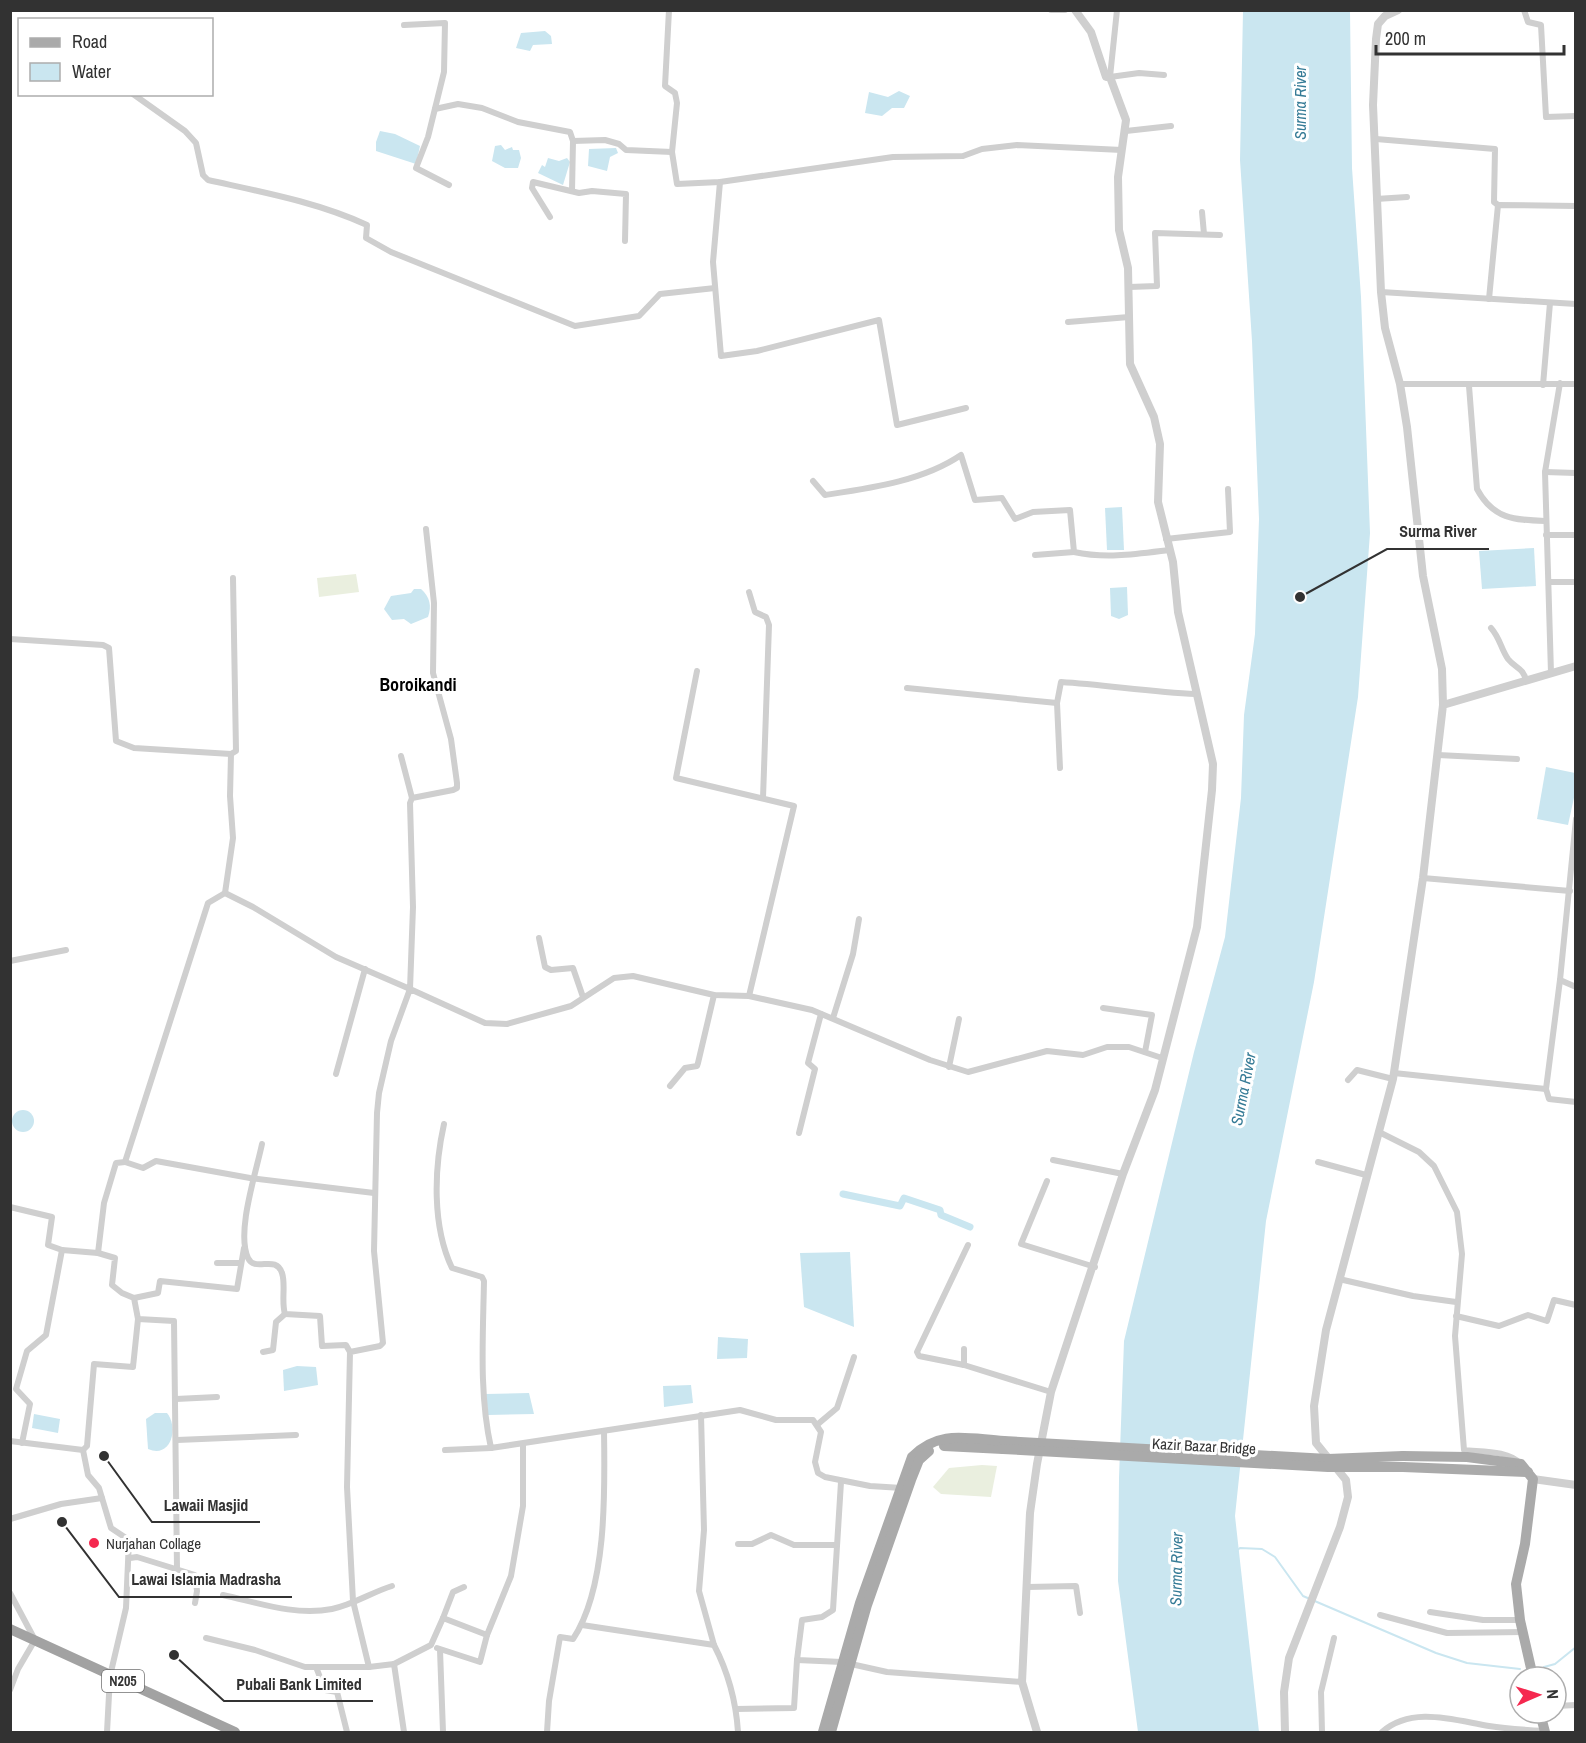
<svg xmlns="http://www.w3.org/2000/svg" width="1586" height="1743" viewBox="0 0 1586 1743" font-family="'Archivo Narrow',sans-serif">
<rect width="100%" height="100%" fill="#fff"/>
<!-- green -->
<g fill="#eaefdf">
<path d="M356,574l3,18 -40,5 -2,-19z"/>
<path d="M982,1465l15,1 -6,31 -50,-3 -8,-7 16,-19z"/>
</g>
<!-- water -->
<g fill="#cae6f0">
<path d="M1243,11h107l2,157 9,129 9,236 -12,164 -44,285 -48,239 -31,295 24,216h-121l-20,-151 1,-103 5,-137 70,-289 31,-115 16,-139 3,-83 11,-81 4,-115 -7,-178 -12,-181z"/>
<path d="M545,31l6,5 1,8 -19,1 -3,6 -14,-3 5,-15z"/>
<path d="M899,91l11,5 -6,12h-12l-10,8 -17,-3 4,-21 19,5z"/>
<path d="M380,131l15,3 25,12 -4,18 -40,-13v-9z"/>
<path d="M501,145l4,5 7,-3 1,3h6l2,8 -3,10h-13l-13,-7 3,-15z"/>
<path d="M616,148l2,5 -8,4 -3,14 -19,-5 1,-17z"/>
<path d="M548,158l11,3 8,-3 3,4 -7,23 -25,-12 4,-8 3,2z"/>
<path d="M1122,507l2,43h-17l-2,-42z"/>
<path d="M1534,548l2,38 -54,3 -3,-38z"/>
<path d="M1127,587l1,28 -9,4 -8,-3 -1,-28z"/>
<path d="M414,589h7c9,8 11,17 7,28l-17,7 -7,-5 -12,1 -8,-11 7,-13 20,-3z"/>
<path d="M1546,767l29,6v20l-7,32 -31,-6z"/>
<circle cx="23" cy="1121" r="11"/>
<path d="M850,1252l4,75 -50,-20 -4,-54z"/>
<path d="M718,1337l30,2 -1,19 -30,1z"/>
<path d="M297,1366l19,1 2,18 -34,6 -1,-21z"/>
<path d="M691,1385l2,18 -29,4 -1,-21z"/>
<path d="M529,1393l5,21 -46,1 -2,-21z"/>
<path d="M155,1413h12c12,15 4,46 -19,36l-2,-30z"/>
<path d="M34,1414l26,5 -2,14 -26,-5z"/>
</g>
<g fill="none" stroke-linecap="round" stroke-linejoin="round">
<!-- stream -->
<g stroke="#cae6f0" stroke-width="2">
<path d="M1236,1551l4,-3 22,1 13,8 28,39 133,57 31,10 53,6"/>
<path d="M1544,1667l11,-3 21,-17"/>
</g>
<!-- canal -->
<path stroke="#cae6f0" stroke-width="7" d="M843,1194l57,12 4,-8 36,12 1,5 29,12"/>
<!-- minor -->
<g stroke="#cfcfcf" stroke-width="6">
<path d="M669,10l-4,76 10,7 2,10 -5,49 5,32 43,-2 173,-25 70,-1 19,-7 35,-4 105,5"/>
<path d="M1051,10h14"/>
<path d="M1117,10l-7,67 29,-4 25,2"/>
<path d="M1524,10l4,12 13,3 5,92 30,-1"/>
<path d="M404,25l41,-2 -1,49 -16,65 -12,31 33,17"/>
<path d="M133,94l52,37 11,12 7,32 5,5c54,12 109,22 159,45l-1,13 25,14 184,74 64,-10 21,-22 55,-6"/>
<path d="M435,109l23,-5 24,4 36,14 52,10 3,9 32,-1 14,4 7,6 46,2"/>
<path d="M1126,131l45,-5"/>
<path d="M1376,139l119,10 -1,53 4,3"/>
<path d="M720,182l-7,80 8,94 36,-5 122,-31 18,105 69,-17"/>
<path d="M572,191l1,-50"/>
<path d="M1376,199l31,-2"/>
<path d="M1202,212l2,22"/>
<path d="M550,217l-18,-29 1,-6 46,11 13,-2 34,3 -1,47"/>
<path d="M1129,287l28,-1 -2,-53 65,2"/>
<path d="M1381,292l195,12"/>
<path d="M1489,299l9,-94 78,1"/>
<path d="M1068,322l61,-5"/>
<path d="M1400,384h176"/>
<path d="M1543,385l7,-82"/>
<path d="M1469,386l8,103c16,30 37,31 68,32"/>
<path d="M1545,472l31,1"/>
<path d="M813,481l12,14c46,-7 98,-14 136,-40l14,45 27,-2 13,21 18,-7 37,-2 4,42c32,7 63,2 95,-2"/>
<path d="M1546,535h30"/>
<path d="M1166,539l64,-7 -2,-43"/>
<path d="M1035,555l39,-3"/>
<path d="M1549,582h27"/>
<path d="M749,592l6,20 11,5 3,8 -6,173"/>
<path d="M1491,628c9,10 10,21 17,31 7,9 16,9 18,22"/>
<path d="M10,639l93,6 6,3 7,93 18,7 97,6"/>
<path d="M697,671l-21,107 118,28 -45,190"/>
<path d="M1551,673l-6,-201 15,-89"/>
<path d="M907,688l150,15"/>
<path d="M1438,755l79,4"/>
<path d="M401,756l11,42"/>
<path d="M1060,768l-3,-65 4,-21c46,3 90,10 135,12"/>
<path d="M1576,819l-16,161 -14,109 3,10 27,3"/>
<path d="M1423,878l147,13"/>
<path d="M225,893l28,14 83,50 74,32 3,-82 -3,-104 2,-5 41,-8 4,-2v-5l-6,-44 -18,-66 1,-70 -8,-74"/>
<path d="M225,893l8,-55 -3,-42 1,-42 5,-3 -3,-173"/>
<path d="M539,938l6,29 6,3 22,-2 10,29"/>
<path d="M10,961l56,-11"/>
<path d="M1560,980l16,7"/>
<path d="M1103,1008l49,7 -7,37"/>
<path d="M833,1018l20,-64 6,-35"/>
<path d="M949,1067l10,-48"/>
<path d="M1394,1073l152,16"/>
<path d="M336,1074l29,-105"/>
<path d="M1348,1080l9,-10 36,9"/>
<path d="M670,1086l15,-18 12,-2 1,-3 16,-68"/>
<path d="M444,1124c-10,45 -12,102 8,144l30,9 2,4c-1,56 -5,113 7,167l249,-38 36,10h37l8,12 -6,30 3,11 7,4 45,9 32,2"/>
<path d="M1379,1132l40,20 15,14 23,46 5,42 -7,82 9,114c18,2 44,0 57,14"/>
<path d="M799,1133l16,-64 -7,-6 13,-49"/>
<path d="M262,1144c-6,29 -26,88 -14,114 7,15 28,-4 34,15 4,12 -1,28 3,41l35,2 2,30 24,-1 4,7"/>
<path d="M1053,1160l70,14"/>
<path d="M125,1162l18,6 13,-7 94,17 124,15"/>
<path d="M1318,1162l48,13"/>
<path d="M1047,1181l-26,63 74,23"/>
<path d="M10,1207l42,10 -4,28 14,5 -16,85 -19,16 -11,38 14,15 -8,39"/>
<path d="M968,1245l-51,107 2,4 45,9 87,27"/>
<path d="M62,1250l36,3 17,5 -3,27 10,8 12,5 4,21 36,2 3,248"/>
<path d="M98,1253l6,-50 12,-40 9,-1 83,-259 17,-10"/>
<path d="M217,1263h23"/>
<path d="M1339,1279l74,17 43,6"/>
<path d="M134,1298l24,-5 2,-12 77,8 7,-41"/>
<path d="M1456,1316l43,10 29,-11 19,6 7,-21 22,5"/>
<path d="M263,1352l10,-2 3,-28 9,-8"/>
<path d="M964,1365v-16"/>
<path d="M176,1399l41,-2"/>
<path d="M818,1424l19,-16 17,-51"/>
<path d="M177,1440l119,-5"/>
<path d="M10,1441l73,9 5,25 11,13 12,40 18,12 -3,68 -16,68 -3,56"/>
<path d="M83,1450l4,-4 7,-82 39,3 5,-48"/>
<path d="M445,1450l46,-2"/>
<path d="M841,1482l-8,128 -11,7 -20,3 -5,40 45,2 45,10 135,10"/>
<path d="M10,1519l51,-15 41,-6"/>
<path d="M738,1544h14l19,-9 23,10h41"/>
<path d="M130,1558l7,-1 58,18 2,16 -2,12"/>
<path d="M1027,1587l49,-1 4,27"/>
<path d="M10,1593l25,47 -17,29 -8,21"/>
<path d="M223,1595c36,8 72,21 109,14 21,-4 40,-17 60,-23"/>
<path d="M1430,1612l53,8h37"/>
<path d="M1380,1615l67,18 77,-1"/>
<path d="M443,1618l10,-26 11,-5"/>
<path d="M582,1625l132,20 -15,-54 5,-61 -3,-115"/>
<path d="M206,1638l49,12 50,17h64"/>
<path d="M714,1645c14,27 22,56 24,87"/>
<path d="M437,1648l43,14 7,-27"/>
<path d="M440,1650l3,82"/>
<path d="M394,1664l37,-19 12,-27 44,17 24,-59 12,-70v-61"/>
<path d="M316,1667l9,23 12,2 10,40"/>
<path d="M1556,1706l20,-1"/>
<path d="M736,1709l58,-1 3,-48"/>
<path d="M404,1732l-10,-68 -25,3 -16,-66 -6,-114 3,-135 30,-6 3,-3 -9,-92 3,-138 2,-20 12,-52 19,-52 75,34 22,1 64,-18 43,-28 19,-2 81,19 35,1 63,14 118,50 38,12 79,-21 36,4 24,-8h22l33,11"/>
<path d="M547,1732l2,-31 11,-64 13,2c34,-51 32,-148 31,-208"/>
<path d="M1322,1732l-1,-40 13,-54"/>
<path d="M1382,1732c30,-26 71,-12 107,-6 18,3 37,4 56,5"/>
</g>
<!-- tertiary -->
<g stroke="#cfcfcf" stroke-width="8">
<path d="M1398,10l-13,6 -7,8 -2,15 -3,66 8,187 4,36 15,56 7,43 16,149 19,93 1,36"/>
<path d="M1533,1479l43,6"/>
<path d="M1037,1732l-15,-50 8,-169 7,-49 14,-72 72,-218 32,-84 42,-163 15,-137 1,-26 -35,-152 -5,-50 -15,-60 2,-58 -6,-27 -24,-53 -2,-96 -9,-38 -1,-53 8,-57 -16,-43h-4l-15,-45 -16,-22"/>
<path d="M1285,1732l-1,-40 5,-34 51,-131 8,-30 -2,-17 -30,-37 -2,-37 12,-76 67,-251 30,-201 20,-173 133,-39"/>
</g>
<!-- primary -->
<g stroke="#aaa" stroke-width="10">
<path d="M944,1446l59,3"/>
<path d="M1403,1456l64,1 54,7 12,15 -8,65 -9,40 4,36 13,57"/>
<path d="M1403,1467l125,5"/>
<path d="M1540,1713l5,19"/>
<path d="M823,1732l37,-129 52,-146c27,-28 56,-18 92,-16"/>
<path d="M831,1732l36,-127 44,-125 8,-20 10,-9"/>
</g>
<!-- trunk -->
<path stroke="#a2a2a2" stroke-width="10" d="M10,1629l225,103"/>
<!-- primary-bridge -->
<g stroke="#aaa" stroke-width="10">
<path d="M1004,1441l324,18 75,-3"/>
<path d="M1003,1449l325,18h75"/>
</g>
</g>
<!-- markers -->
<circle fill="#f5284f" stroke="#fff" stroke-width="2" cx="94" cy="1543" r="6"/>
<g text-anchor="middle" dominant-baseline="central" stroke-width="6" stroke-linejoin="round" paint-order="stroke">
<!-- shield labels -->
<rect fill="#fff" stroke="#707070" stroke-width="1.5" x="102" y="1670" width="42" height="22" rx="4.5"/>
<g font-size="14" font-weight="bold" fill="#323232">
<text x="123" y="1681">N205</text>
</g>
<!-- street labels -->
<g font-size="15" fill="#323232" stroke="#fff">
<text transform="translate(1204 1446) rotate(3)">Kazir Bazar Bridge</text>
</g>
<!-- poi labels -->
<g font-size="15" fill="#323232" stroke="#fff" text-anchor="start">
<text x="106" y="1543">Nurjahan Collage</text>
</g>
<!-- water labels -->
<g font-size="16" font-style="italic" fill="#357b96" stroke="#fff">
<text transform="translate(1300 103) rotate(-90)">Surma River</text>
<text transform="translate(1243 1089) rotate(-79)">Surma River</text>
<text transform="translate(1176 1569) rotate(-89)">Surma River</text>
</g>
<!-- quarter labels -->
<g font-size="18" font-weight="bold" fill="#000" stroke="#fff">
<text x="418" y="684">Boroikandi</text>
</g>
</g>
<!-- callouts -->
<path fill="none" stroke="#323232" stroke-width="2" d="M1300 597L1387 549H1489M104 1456L152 1522H260M62 1522L119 1597H292M174 1655L224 1701H373"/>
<g fill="#323232" stroke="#fff" stroke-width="2">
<circle cx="1300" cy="597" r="6"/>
<circle cx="104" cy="1456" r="6"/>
<circle cx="62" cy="1522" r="6"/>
<circle cx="174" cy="1655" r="6"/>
</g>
<g font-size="16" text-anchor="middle" font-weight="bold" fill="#323232" stroke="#fff" stroke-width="6" stroke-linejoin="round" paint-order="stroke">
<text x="1438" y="537">Surma River</text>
<text x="206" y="1511">Lawaii Masjid</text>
<text x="206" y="1585">Lawai Islamia Madrasha</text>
<text x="299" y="1690">Pubali Bank Limited</text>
</g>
<!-- border -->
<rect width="1586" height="1743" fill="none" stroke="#323232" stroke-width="24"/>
<!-- legend -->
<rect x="18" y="18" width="195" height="78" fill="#ffffff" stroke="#adadad" stroke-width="1.5"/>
<rect x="30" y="38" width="30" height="9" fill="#aaaaaa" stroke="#adadad" stroke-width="1.5"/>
<text x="72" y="48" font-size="18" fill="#323232">Road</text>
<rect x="30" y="63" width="30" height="18" fill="#cae6f0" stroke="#adadad" stroke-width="1.5"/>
<text x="72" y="78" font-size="18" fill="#323232">Water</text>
<!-- north arrow -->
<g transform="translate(1538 1695) rotate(87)"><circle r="28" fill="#ffffff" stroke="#adadad" stroke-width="1.5"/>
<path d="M0-4.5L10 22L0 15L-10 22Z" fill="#f5284f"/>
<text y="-9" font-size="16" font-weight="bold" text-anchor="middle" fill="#323232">N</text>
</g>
<!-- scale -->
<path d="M1376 45v9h188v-9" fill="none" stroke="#323232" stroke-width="3"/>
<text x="1385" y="45" font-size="18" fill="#323232" stroke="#ffffff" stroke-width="4.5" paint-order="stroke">200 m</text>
</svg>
